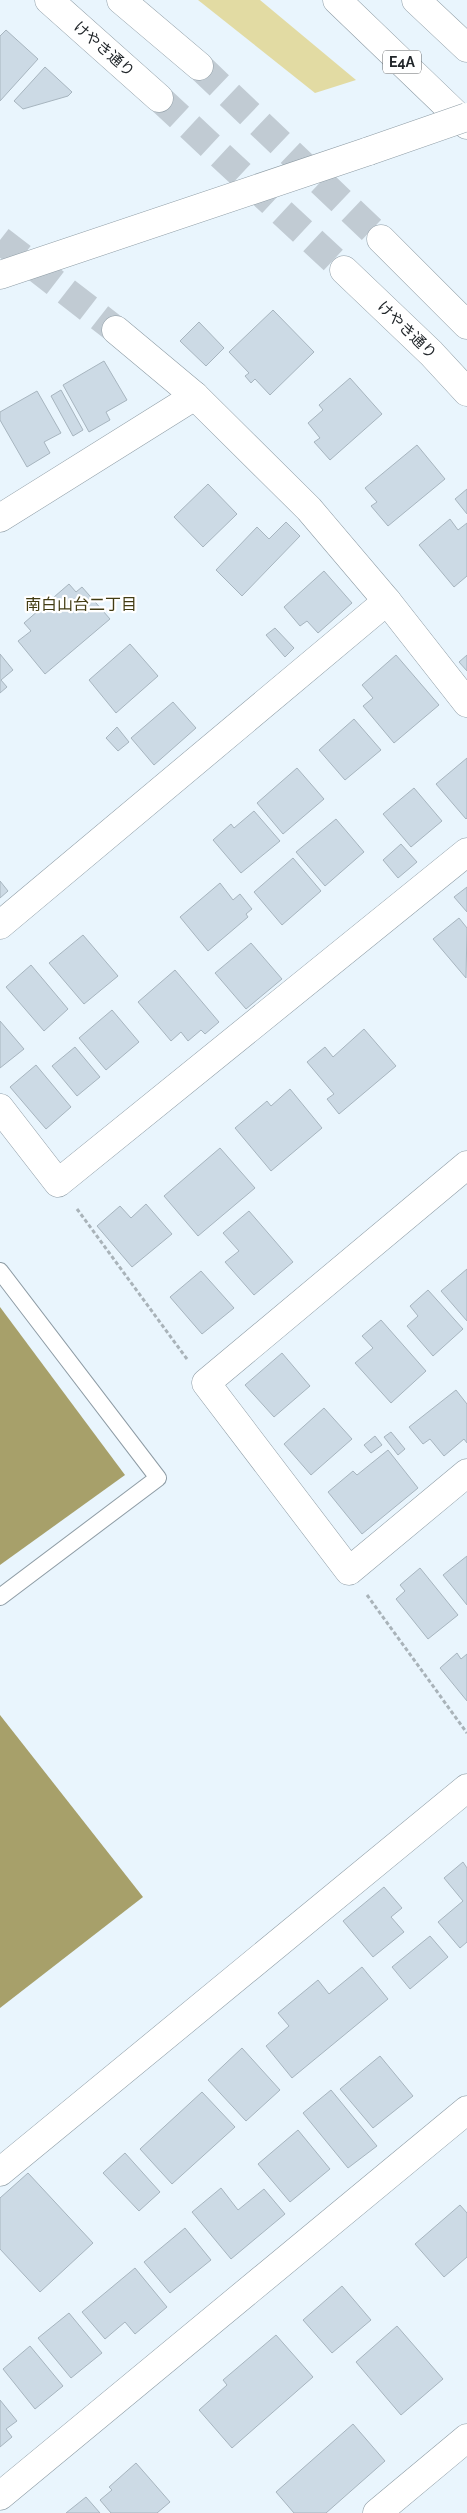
<svg xmlns="http://www.w3.org/2000/svg" width="467" height="2513" viewBox="0 0 467 2513" font-family="Raleway,'Noto Sans JP',sans-serif">
<rect width="100%" height="100%" fill="#e9f5fd"/>
<!-- green -->
<path fill="#e2dba3" d="M198,0h62l96,80 -41,13z"/>
<!-- water -->
<g fill="#a7a06a">
<path d="M0,1307l125,168 -125,90z"/>
<path d="M0,1715l143,182 -143,111z"/>
</g>
<!-- building -->
<g fill="#ccdae5" stroke="#a7b5bf">
<path d="M6,30l32,29 -38,42v-65z"/>
<path d="M45,67l27,25 -4,4 -45,13 -9,-8z"/>
<path d="M273,310l41,42 -44,43 -15,-16 -4,4 -6,-7 4,-3 -20,-21z"/>
<path d="M199,322l25,26 -18,18 -26,-25z"/>
<path d="M104,361l23,39 -21,12 4,8 -21,12 -26,-47z"/>
<path d="M350,378l32,36 -52,46 -16,-18 6,-4 -12,-15 15,-13 -4,-5z"/>
<path d="M61,390l22,40 -10,6 -22,-40z"/>
<path d="M37,391l24,42 -17,9 6,11 -23,14 -27,-47v-8z"/>
<path d="M417,445l28,34 -57,47 -17,-20 6,-4 -12,-14z"/>
<path d="M208,484l29,30 -34,33 -29,-30z"/>
<path d="M467,489v25l-12,-15z"/>
<path d="M450,519l8,11 9,-7v53l-13,11 -35,-42z"/>
<path d="M286,522l14,14 -58,60 -26,-26 41,-43 12,12z"/>
<path d="M324,571l28,32 -34,30 -11,-12 -7,5 -16,-19z"/>
<path d="M69,584l7,8 6,-5 28,32 -65,55 -27,-33 13,-10 -7,-8z"/>
<path d="M275,628l19,20 -9,9 -19,-22z"/>
<path d="M130,644l28,32 -42,37 -27,-33z"/>
<path d="M0,654l13,16 -12,10 6,7 -7,6z"/>
<path d="M396,655l43,50 -45,38 -31,-37 10,-8 -11,-13z"/>
<path d="M467,655v16l-8,-9z"/>
<path d="M173,702l23,26 -42,37 -23,-27z"/>
<path d="M354,719l27,31 -36,30 -26,-30z"/>
<path d="M117,727l12,15 -11,9 -12,-13z"/>
<path d="M467,758v60l-1,1 -30,-35z"/>
<path d="M297,768l27,31 -41,35 -26,-31z"/>
<path d="M414,788l28,33 -31,26 -28,-33z"/>
<path d="M254,811l26,30 -39,32 -28,-33 18,-16 3,4z"/>
<path d="M336,819l28,33 -39,34 -29,-34z"/>
<path d="M401,844l16,18 -19,16 -15,-18z"/>
<path d="M293,858l28,33 -39,34 -28,-33z"/>
<path d="M0,881l8,10 -8,7z"/>
<path d="M220,883l13,17 7,-6 12,15 -6,5 2,3 -40,34 -28,-34z"/>
<path d="M467,887v25l-13,-15z"/>
<path d="M459,918l8,10 -1,50 -33,-39z"/>
<path d="M83,935l35,41 -34,28 -35,-41z"/>
<path d="M251,943l31,36 -36,30 -31,-36z"/>
<path d="M31,965l37,44 -24,22 -38,-44z"/>
<path d="M175,970l44,52 -14,12 -4,-4 -13,11 -7,-9 -10,9 -33,-39z"/>
<path d="M112,1010l27,32 -33,28 -27,-32z"/>
<path d="M0,1021l24,28 -24,19z"/>
<path d="M364,1029l32,37 -57,48 -12,-15 7,-5 -27,-32 18,-15 8,10z"/>
<path d="M75,1047l25,30 -23,19 -25,-30z"/>
<path d="M36,1065l35,42 -25,22 -36,-42z"/>
<path d="M290,1089l32,39 -51,43 -36,-43 32,-27 4,5z"/>
<path d="M220,1148l35,40 -57,48 -34,-40z"/>
<path d="M146,1204l26,30 -40,33 -35,-41 23,-20 11,12z"/>
<path d="M249,1211l44,51 -39,33 -29,-33 14,-11 -16,-18z"/>
<path d="M467,1269v52l-26,-30z"/>
<path d="M201,1271l33,37 -32,26 -32,-37z"/>
<path d="M428,1290l35,39 -30,27 -26,-30 11,-10 -8,-10z"/>
<path d="M381,1320l45,51 -35,32 -36,-40 18,-15 -11,-12z"/>
<path d="M282,1353l28,33 -36,31 -29,-32z"/>
<path d="M456,1390l11,14v39l-3,-4 -20,17 -14,-17 -7,5 -14,-17z"/>
<path d="M324,1408l28,31 -41,36 -27,-31z"/>
<path d="M391,1432l14,17 -7,6 -14,-18z"/>
<path d="M375,1436l7,9 -11,8 -7,-8z"/>
<path d="M388,1450l30,38 -56,46 -34,-42 25,-21 4,4z"/>
<path d="M467,1556v49l-24,-30z"/>
<path d="M420,1568l38,47 -30,24 -32,-40 9,-8 -5,-6z"/>
<path d="M457,1653l4,6 6,-5v47l-27,-33z"/>
<path d="M463,1862l4,6v74l-7,6 -22,-26 25,-21 -19,-23z"/>
<path d="M384,1887l18,21 -11,9 13,15 -31,25 -30,-36z"/>
<path d="M430,1936l18,21 -38,32 -18,-22z"/>
<path d="M362,1967l26,32 -96,79 -26,-32 23,-20 -11,-13 40,-33 11,14z"/>
<path d="M242,2048l38,42 -34,31 -38,-41z"/>
<path d="M380,2056l33,40 -40,32 -33,-39z"/>
<path d="M331,2090l46,56 -29,22 -45,-55z"/>
<path d="M202,2092l33,35 -63,57 -32,-35z"/>
<path d="M298,2130l32,39 -40,33 -32,-38z"/>
<path d="M125,2153l35,39 -21,19 -36,-38z"/>
<path d="M28,2173l65,70 -53,49 -40,-43v-51z"/>
<path d="M221,2188l17,22 26,-21 21,25 -54,45 -39,-47z"/>
<path d="M460,2205l7,8v44l-23,20 -29,-33z"/>
<path d="M185,2228l26,32 -41,33 -26,-31z"/>
<path d="M135,2268l32,39 -32,27 -10,-12 -20,17 -23,-27z"/>
<path d="M342,2286l29,34 -39,33 -29,-33z"/>
<path d="M69,2313l33,40 -31,25 -33,-40z"/>
<path d="M397,2326l46,53 -42,36 -45,-53z"/>
<path d="M276,2335l37,42 -81,71 -33,-38 28,-25 -4,-5z"/>
<path d="M30,2346l33,40 -28,23 -32,-40z"/>
<path d="M0,2400l17,21 -11,8 6,8 -12,10z"/>
<path d="M353,2424l32,37 -59,52h-32l-18,-21z"/>
<path d="M136,2463l34,39 -13,11h-46l-11,-13 12,-10 -3,-3z"/>
<path d="M86,2497l14,16h-34z"/>
</g>
<g fill="none" stroke-linecap="round" stroke-linejoin="round">
<!-- minor-tunnel -->
<path stroke="#c1cbd3" stroke-width="28" stroke-dasharray="28 14" stroke-linecap="butt" d="M0,240l116,90"/>
<!-- tertiary-tunnel -->
<g stroke="#c1cbd3" stroke-width="28" stroke-dasharray="28 14" stroke-linecap="butt">
<path d="M199,66l182,173"/>
<path d="M159,98l185,172"/>
</g>
<defs>
<path id="service" d="M0,1271l158,207 -158,119"/>
<g id="minor">
<path d="M0,275l369,-124"/>
<path d="M116,330l79,66 114,113 78,92 80,102"/>
<path d="M0,518l195,-122"/>
<path d="M0,925l387,-324"/>
<path d="M0,1108l58,75 409,-331"/>
<path d="M467,1165l-261,218 143,188 118,-98"/>
<path d="M0,2172l467,-384"/>
<path d="M0,2496l467,-386"/>
</g>
<g id="tertiary">
<path d="M49,0l110,98"/>
<path d="M121,0l78,66"/>
<path d="M381,239l86,86"/>
<path d="M344,270l87,83 36,39"/>
<path d="M377,2513l90,-75"/>
</g>
<g id="motorway">
<path d="M337,0l130,125"/>
<path d="M416,0l51,48"/>
</g>
</defs>
<!-- service casing -->
<use href="#service" stroke="#8e9ca5" stroke-width="18"/>
<!-- minor casing -->
<use href="#minor" stroke="#8e9ca5" stroke-width="29"/>
<!-- tertiary casing -->
<use href="#tertiary" stroke="#8e9ca5" stroke-width="29"/>
<!-- motorway casing -->
<use href="#motorway" stroke="#8e9ca5" stroke-width="29"/>
<!-- path -->
<g stroke="#a9b3b9" stroke-width="3" stroke-dasharray="4 2.5" stroke-linecap="butt">
<path d="M77,1209l110,150"/>
<path d="M367,1595l100,138"/>
</g>
<!-- service -->
<use href="#service" stroke="#fff" stroke-width="16"/>
<!-- minor -->
<use href="#minor" stroke="#fff" stroke-width="28"/>
<!-- tertiary -->
<use href="#tertiary" stroke="#fff" stroke-width="28"/>
<!-- motorway -->
<use href="#motorway" stroke="#fff" stroke-width="28"/>
<defs>
<path id="minor-bridge" d="M369,151l98,-34"/>
</defs>
<!-- minor-bridge casing -->
<use href="#minor-bridge" stroke="#8e9ca5" stroke-width="29" stroke-linecap="butt"/>
<!-- minor-bridge -->
<use href="#minor-bridge" stroke="#fff" stroke-width="28"/>
</g>
<g text-anchor="middle" dominant-baseline="central" stroke-width="4.5" stroke-linejoin="round" paint-order="stroke">
<!-- shield labels -->
<rect fill="#fff" stroke="#636669" stroke-width="1" x="383" y="50.5" width="38" height="23" rx="4"/>
<g font-size="14" font-weight="bold" fill="#202529">
<text x="402" y="62">E4A</text>
</g>
<!-- street labels -->
<g font-size="15" fill="#202529" stroke="#fff">
<text transform="translate(104 49) rotate(41)">けやき通り</text>
<text transform="translate(407 330) rotate(44)">けやき通り</text>
</g>
<!-- neighbourhood labels -->
<g font-size="16" fill="#423c13" stroke="#fff">
<text x="81" y="604">南白山台二丁目</text>
</g>
</g>
</svg>
